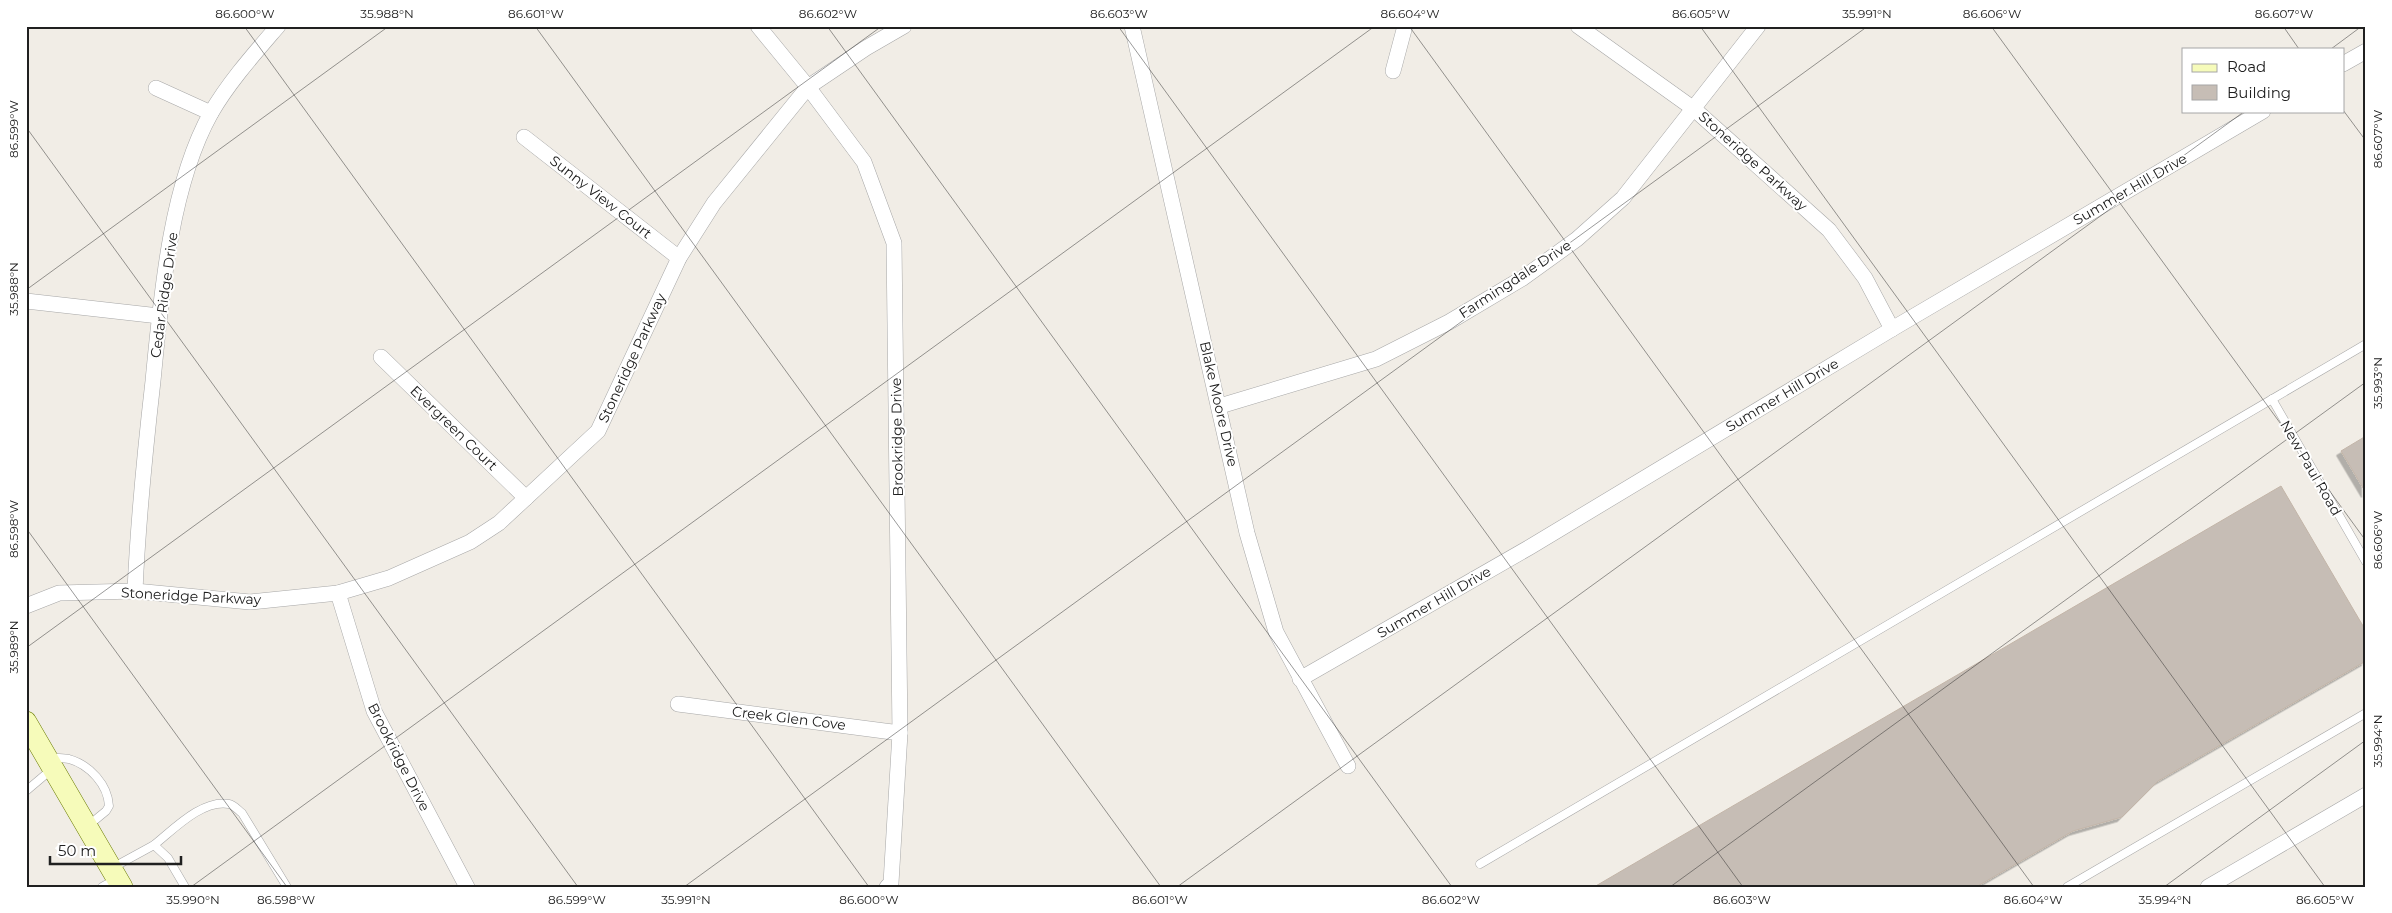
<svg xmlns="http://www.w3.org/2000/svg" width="2392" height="913" viewBox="0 0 2392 913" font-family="Montserrat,sans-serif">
<defs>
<filter id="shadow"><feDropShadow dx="-4.5" dy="4.5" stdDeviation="0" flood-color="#0004"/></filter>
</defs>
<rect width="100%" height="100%" fill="#f1ede6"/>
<!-- building -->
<g fill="#c6bdb5" stroke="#c3b5a8" filter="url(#shadow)">
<path d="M2366,436v57l-25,-42z"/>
<path d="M2281,486l85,145v30l-208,120 -36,36 -49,14 -97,56h-382z"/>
</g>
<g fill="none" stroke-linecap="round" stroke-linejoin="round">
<defs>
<g id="lane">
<path d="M2272,399l94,163"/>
<path d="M49,757c7,1 14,1 20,2 21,6 39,26 40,47l-3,5 -17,14"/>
<path d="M26,791l26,-22"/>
<path d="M154,845c19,-15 48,-46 75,-41 5,1 9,6 13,9l45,74"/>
<path d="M1480,864l886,-520"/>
<path d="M112,868l42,-23 14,13 17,29"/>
<path d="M102,887l14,-8"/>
<path d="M2067,887l299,-174"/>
</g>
<g id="street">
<path d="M758,26l50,61 56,75 30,81 6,490 -9,150 -4,4"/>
<path d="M1132,26l115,507 29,99 72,134"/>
<path d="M1578,26l116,83 135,121 36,48 27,51"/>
<path d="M2343,64l23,-13"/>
<path d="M1393,71l12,-45"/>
<path d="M156,88l55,25"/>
<path d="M524,137l155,121"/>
<path d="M26,301l133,15"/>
<path d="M381,357l145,141"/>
<path d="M1220,406l156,-47 73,-37 74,-44 54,-39 46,-41 135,-172"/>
<path d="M135,591c3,-70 10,-140 18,-210 8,-83 17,-195 58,-268 18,-31 43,-59 67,-87"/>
<path d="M338,593l36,118 93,176"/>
<path d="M26,606l33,-13 76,-2 115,11 88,-9 51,-15 81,-36 29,-19 99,-92 81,-173 35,-55 94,-116 58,-39 38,-22"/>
<path d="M1300,679l230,-132 362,-218 371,-218"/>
<path d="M678,704l222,29"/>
<path d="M2208,887l158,-92"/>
</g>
<path id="secondary" d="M26,722l96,165"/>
</defs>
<!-- lane casing -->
<use href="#lane" stroke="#a7a7a7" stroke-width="9"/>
<!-- street casing -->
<use href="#street" stroke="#a7a7a7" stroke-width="16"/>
<!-- secondary casing -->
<use href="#secondary" stroke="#6b7c02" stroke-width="22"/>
<!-- lane -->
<use href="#lane" stroke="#fff" stroke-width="8"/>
<!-- street -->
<use href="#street" stroke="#fff" stroke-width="15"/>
<!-- secondary -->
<use href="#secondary" stroke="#f6fbba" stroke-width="21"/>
</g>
<!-- ticks -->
<path fill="none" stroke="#202020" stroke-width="1" stroke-opacity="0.45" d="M244,26l625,861M535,26l626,861M827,26l625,861M1118,26l625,861M1409,26l625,861M1700,26l625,861M1991,26l375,515M2283,26l16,23M2331,49l31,-23M2343,110l23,31M26,127l552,760M26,290l363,-264M26,528l261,359M26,648l856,-622M191,887l1184,-861M684,887l1184,-861M1177,887l1068,-776M1670,887l696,-505M2164,887l202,-147"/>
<g text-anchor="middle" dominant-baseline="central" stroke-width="4" stroke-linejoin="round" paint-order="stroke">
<!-- street labels -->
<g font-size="14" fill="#202020" stroke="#fff">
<text transform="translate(1753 161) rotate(42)">Stoneridge Parkway</text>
<text transform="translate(2130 189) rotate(-30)">Summer Hill Drive</text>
<text transform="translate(601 197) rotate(38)">Sunny View Court</text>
<text transform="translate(1515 279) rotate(-33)">Farmingdale Drive</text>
<text transform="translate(164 295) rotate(-82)">Cedar Ridge Drive</text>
<text transform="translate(632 358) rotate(-65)">Stoneridge Parkway</text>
<text transform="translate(1782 395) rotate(-31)">Summer Hill Drive</text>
<text transform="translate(1219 404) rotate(77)">Blake Moore Drive</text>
<text transform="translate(454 428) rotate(44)">Evergreen Court</text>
<text transform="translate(897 437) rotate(-91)">Brookridge Drive</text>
<text transform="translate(2311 468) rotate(60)">New Paul Road</text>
<text transform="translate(191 596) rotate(3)">Stoneridge Parkway</text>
<text transform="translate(1434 602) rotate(-30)">Summer Hill Drive</text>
<text transform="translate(789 718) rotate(7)">Creek Glen Cove</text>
<text transform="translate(399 757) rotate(63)">Brookridge Drive</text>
</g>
</g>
<!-- border -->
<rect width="2392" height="913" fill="none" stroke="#ffffff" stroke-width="55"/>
<!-- legend -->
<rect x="2182" y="48" width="162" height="65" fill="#ffffff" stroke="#a6a6a6"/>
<rect x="2192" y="64" width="25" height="8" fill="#f6fbba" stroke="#a6a6a6"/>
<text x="2227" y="72" font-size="15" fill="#202020">Road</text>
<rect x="2192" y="85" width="25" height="15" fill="#c6bdb5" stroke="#a6a6a6"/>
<text x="2227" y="98" font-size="15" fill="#202020">Building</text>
<!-- scale -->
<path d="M50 856v8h131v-8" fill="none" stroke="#202020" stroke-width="2.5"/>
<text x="58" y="856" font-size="15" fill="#202020" stroke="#ffffff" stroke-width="4" paint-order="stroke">50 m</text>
<rect x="28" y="28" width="2336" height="858" fill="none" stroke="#202020" stroke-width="2"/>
<g font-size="12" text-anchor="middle" fill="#202020">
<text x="245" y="18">86.600°W</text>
<text x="387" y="18">35.988°N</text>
<text x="536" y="18">86.601°W</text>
<text x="828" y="18">86.602°W</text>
<text x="1119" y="18">86.603°W</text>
<text x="1410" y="18">86.604°W</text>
<text x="1701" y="18">86.605°W</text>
<text x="1867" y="18">35.991°N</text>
<text x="1992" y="18">86.606°W</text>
<text x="2284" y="18">86.607°W</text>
<text transform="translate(14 129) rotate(-90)" y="4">86.599°W</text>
<text transform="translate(2378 139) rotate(-90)" y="4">86.607°W</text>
<text transform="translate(14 289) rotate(-90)" y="4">35.988°N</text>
<text transform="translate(2378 383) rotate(-90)" y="4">35.993°N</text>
<text transform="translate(14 529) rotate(-90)" y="4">86.598°W</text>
<text transform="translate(2378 540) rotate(-90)" y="4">86.606°W</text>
<text transform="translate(14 647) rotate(-90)" y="4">35.989°N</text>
<text transform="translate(2378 741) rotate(-90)" y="4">35.994°N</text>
<text x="193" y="904">35.990°N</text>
<text x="286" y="904">86.598°W</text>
<text x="577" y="904">86.599°W</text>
<text x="686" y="904">35.991°N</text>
<text x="869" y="904">86.600°W</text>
<text x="1160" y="904">86.601°W</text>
<text x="1451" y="904">86.602°W</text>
<text x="1742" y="904">86.603°W</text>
<text x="2033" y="904">86.604°W</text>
<text x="2165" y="904">35.994°N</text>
<text x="2325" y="904">86.605°W</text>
</g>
</svg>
